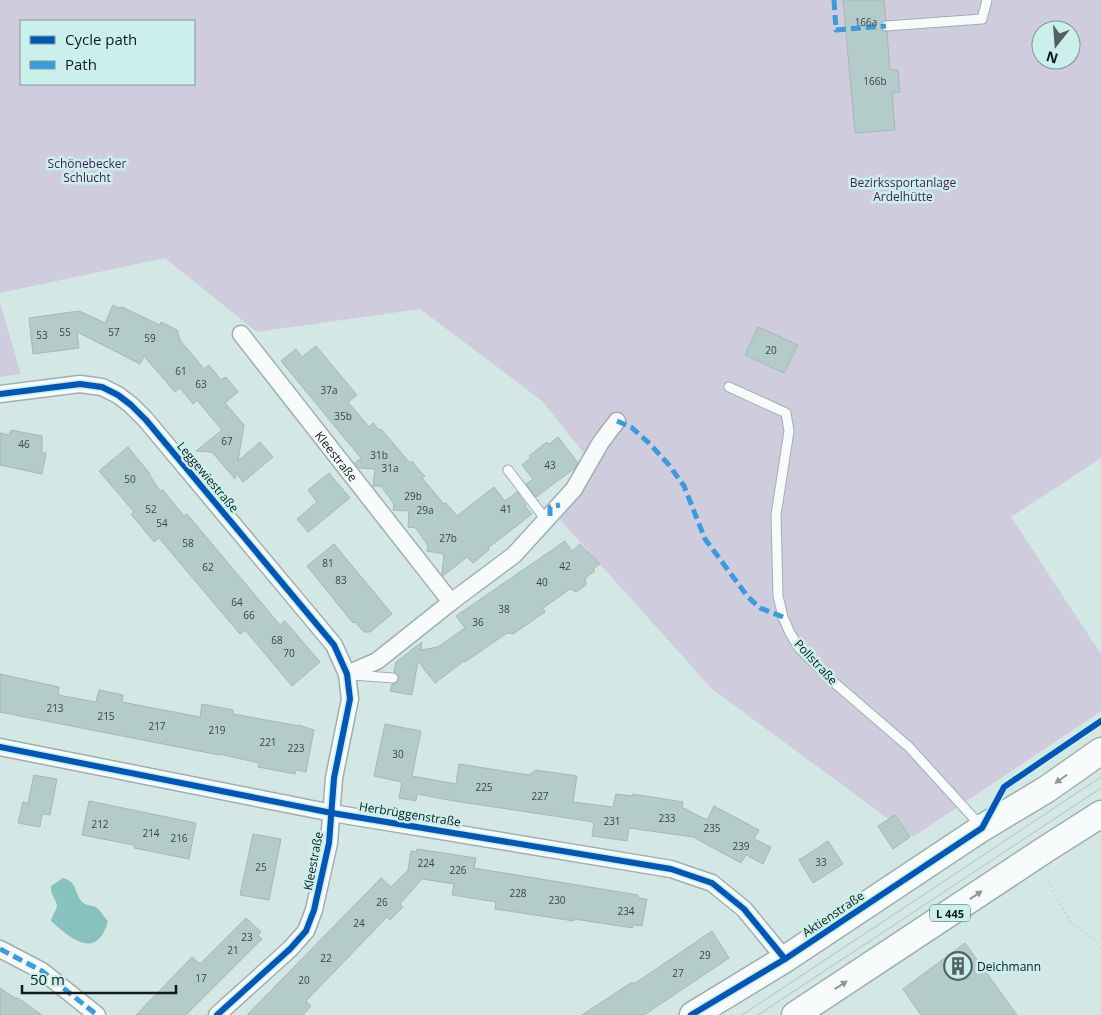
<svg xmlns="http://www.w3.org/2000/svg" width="1101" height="1015" viewBox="0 0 1101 1015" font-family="'Open Sans',sans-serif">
<rect width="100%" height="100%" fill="#d3e7e5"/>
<!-- green -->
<g fill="#cfcddd" fill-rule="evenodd">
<path d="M0,0h1101v458l-90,59 90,137v57l-188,126 -201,-148 -157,-175 41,-46 -54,-67 -122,-92 -163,23 -92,-74 -165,35zM21,21h173v63h-173zM1041,30h30v30h-30z"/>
<path d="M0,303l21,71 -21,3z"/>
</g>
<!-- water -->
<path fill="#88c2be" d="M63,878c15,4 11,15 19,24 4,4 11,3 15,6 4,3 7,9 11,13 -11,40 -37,18 -57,0 1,-6 6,-11 6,-15 -1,-8 -7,-11 -6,-20z"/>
<!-- building -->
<g fill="#b3cbc9" stroke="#a8b7b6">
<path d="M843,0h41l2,20 -5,3 -1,4 3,4 4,1 3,38h8l2,22 -8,1 3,37 -40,3z"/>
<path d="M113,305l5,3 4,-1 38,18 1,-3 16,8 3,10 24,29 5,-4 12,15 5,-3 12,15 -13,11 19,22 -6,36 22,-19 13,15 -30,25 -7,-9 -1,6 -23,-27 -16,-1 26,-21 -25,-30 -4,4 -13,-16 -5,4 -31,-36 -4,8 -63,-32 2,16 -46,6 -4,-36 50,-7 26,12z"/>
<path d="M758,327l40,18 -14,28 -39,-18z"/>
<path d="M316,346l41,49 -9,7 21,25 4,-4 6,7 2,-1 29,34 2,-2 6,8 7,7 -3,2 22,26 2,-1 11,13 37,-29 11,14 12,-9 9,13 -1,1 7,8 -44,34 1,2 -16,13 -6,-6 -24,19 -1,-2 2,-20 -17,-3 1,-5 -12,-18 -8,-1 1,-16 -16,-1 1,-6 -13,-18h-8l2,-17 -16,-1 -4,-5 6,-5 -80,-97 15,-12 6,8z"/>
<path d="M11,430l31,6v17h4l-4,21 -42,-9v-32l9,2z"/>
<path d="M558,437l20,26 -3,5 -39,29 -10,-13 7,-5 -11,-14 9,-7 -2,-2 18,-14 2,2z"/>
<path d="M128,447l22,27v2l10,15 3,-1 21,26 3,-2 93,111 5,-4 35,41 -28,24 -47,-56 -5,4 -81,-96 -5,4 -23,-28 3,-2 -35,-41z"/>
<path d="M329,473l21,25 -42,34 -11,-13 20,-17 -9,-12z"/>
<path d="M565,541l7,10 8,-7 20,20 -7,5 2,2 -10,7 1,7 -10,7 -6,-3 -27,19 2,4 -32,22 -6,-1 -42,29 -1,-1 -29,22 -17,-22 -6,34 -22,-4 2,-7 4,-1 3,-4 -1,-4 -4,-3 2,-10 26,-20 -1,8 17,-3 27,-19 -9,-12z"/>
<path d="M334,544l58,70 -22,18h-6l-9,-10 -2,1 -46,-57z"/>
<path d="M0,674l59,13 -1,8 38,7 3,-12 24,5 -1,7 78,15 2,-13 31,6v4l66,12v-1l15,5 -8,42 -10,-2 -1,4 -37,-7 1,-4 -40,-9v1l-219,-43z"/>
<path d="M385,724l36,7 -9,45 44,8 3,-20 70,11 7,-5 41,6 -4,26 40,5 3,-13 16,2 1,-2 50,8 -1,5 25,13 7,-14 45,24 -5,9 17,8 -8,17 -17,-9 -5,8 -48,-26 -64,-9 -2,13 -13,-2 -22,-3 2,-14 -140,-21 -37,-7 -1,7 -17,-3 3,-16 -28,-6z"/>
<path d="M34,775l23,4 -7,36 -8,-1 -2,13 -22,-4 5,-21 5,1z"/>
<path d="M89,801l107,22 -7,36 -55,-11v-3l-52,-10z"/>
<path d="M895,815l15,22 -17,12 -15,-23z"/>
<path d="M253,834l28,5 -12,61 -29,-5z"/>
<path d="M828,841l15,23 -30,19 -14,-23z"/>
<path d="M417,849l59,9 -2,10 164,27v3l9,1 -5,27 -9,-1v3l-59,-9v2l-79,-12 1,-7 -44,-7 2,-11 -32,-5 -22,25 3,3 -13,13 -3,-3 -81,84 5,5 -8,9h-56l134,-137 10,9 17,-17 3,-19 6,1z"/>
<path d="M246,918l15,14 -3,3 4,4 -76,76h-50l56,-58 8,7z"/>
<path d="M712,931l17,27 -85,57h-62l50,-33 2,2z"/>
<path d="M965,943l52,72h-96l-18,-26z"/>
<path d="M0,988l15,10h3l24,17h-42z"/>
</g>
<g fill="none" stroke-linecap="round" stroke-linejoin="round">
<defs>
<g id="service">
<path d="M886,26l96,-7 5,-19"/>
<path d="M729,387l57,26 3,18 -13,84 2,81 5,21 7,16 10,16 30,30 79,68 71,78"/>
<path d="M508,470l38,50"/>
<path d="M353,675l40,3"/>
</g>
<g id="minor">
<path id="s1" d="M241,334l210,268"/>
<path d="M0,394l80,-10 22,3 16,8 13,10 15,15 188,225 13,29 3,25 -16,79 -5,65 -15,67 -8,21 -16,18 -73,66"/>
<path d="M347,674l30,-13 74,-59 63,-47 60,-66 27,-47 16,-21"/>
<path d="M0,747l332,66 339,56 41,14 32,26 41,50"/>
<path d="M0,949l42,22 55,44"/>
</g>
<g id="primary">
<path d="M693,1015l92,-56 197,-131 65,-39 54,-38"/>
<path d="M795,1015l251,-166 55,-35"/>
</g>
</defs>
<!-- service casing -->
<use href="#service" stroke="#a0afae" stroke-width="11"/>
<!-- minor casing -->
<use href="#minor" stroke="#a0afae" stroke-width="19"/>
<!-- primary casing -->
<use href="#primary" stroke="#a0afae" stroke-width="29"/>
<!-- path -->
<g stroke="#cad0cf" stroke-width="3" stroke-dasharray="1 4" stroke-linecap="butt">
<path d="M391,0l21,58 23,59 22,52 10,16 20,22 11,9 11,13 16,68 7,20 12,23 14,22 31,33 15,14"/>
<path d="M797,406l15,-8 11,-11 17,-28 26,-51 53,-121 41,-84 -2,-27 18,-42"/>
<path d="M1048,882l22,39 25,19 6,8"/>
</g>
<!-- service -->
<use href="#service" stroke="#f8fbfb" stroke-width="9"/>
<!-- minor -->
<use href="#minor" stroke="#f8fbfb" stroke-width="16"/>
<!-- primary -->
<use href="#primary" stroke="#f8fbfb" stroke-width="26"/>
<!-- tram -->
<g stroke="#bbc0c0" stroke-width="1">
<path d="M742,1015l359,-238"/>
<path d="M758,1015l343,-227"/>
</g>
<!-- quiet -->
<g stroke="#3a9bdf" stroke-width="5" stroke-dasharray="10 5" stroke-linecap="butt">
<path d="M834,0l2,30 50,-4"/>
<path d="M617,421l14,6 18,16 20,22 15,21 21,53 43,58 12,11 23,9"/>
<path d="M550,516v-9l10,-2"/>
<path d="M0,949l42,22 55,44"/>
</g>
<defs>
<g id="cycleway">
<path d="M0,394l80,-10 22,3 16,8 13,10 15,15 188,225 13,29 3,25 -16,79 -5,65 -15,67 -8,21 -16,18 -73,66"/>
<path d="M0,747l332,66 339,56 41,14 32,26 41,50"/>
<path d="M691,1015l94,-56 197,-131 22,-41 97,-66"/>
</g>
</defs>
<!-- cycleway casing -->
<use href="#cycleway" stroke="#cbefeb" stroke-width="9"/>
<!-- cycleway -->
<use href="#cycleway" stroke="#0057b8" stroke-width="6"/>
</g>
<!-- one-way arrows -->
<defs><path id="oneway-solid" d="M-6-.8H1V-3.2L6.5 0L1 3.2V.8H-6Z" transform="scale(1.25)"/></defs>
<g fill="#8f9696">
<use href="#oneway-solid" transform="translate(1061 779) rotate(145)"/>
<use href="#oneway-solid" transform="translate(976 895) rotate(-34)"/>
<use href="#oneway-solid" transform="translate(841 985) rotate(-33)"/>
</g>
<!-- icons -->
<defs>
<symbol id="building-ring" viewBox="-11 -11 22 22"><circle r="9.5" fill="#cbefeb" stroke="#536261" stroke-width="1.5"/><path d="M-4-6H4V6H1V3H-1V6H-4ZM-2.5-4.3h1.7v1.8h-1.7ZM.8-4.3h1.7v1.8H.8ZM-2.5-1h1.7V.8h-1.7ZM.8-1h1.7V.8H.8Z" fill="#536261"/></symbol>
</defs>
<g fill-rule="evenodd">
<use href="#building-ring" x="942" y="950" width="32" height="32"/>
</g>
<g text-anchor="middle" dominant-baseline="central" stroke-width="5" stroke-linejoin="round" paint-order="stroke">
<!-- number labels -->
<g font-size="10" fill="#374746">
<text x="866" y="22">166a</text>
<text x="875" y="81">166b</text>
<text x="65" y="332">55</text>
<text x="114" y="332">57</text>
<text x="42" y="335">53</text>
<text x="150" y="338">59</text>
<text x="771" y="350">20</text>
<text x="181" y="371">61</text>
<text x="201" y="384">63</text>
<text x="329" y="390">37a</text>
<text x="343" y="416">35b</text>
<text x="227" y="441">67</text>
<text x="24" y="444">46</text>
<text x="379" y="455">31b</text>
<text x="550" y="465">43</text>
<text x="390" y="468">31a</text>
<text x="130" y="479">50</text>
<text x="413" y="496">29b</text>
<text x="151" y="509">52</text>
<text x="506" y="509">41</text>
<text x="425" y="510">29a</text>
<text x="162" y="523">54</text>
<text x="448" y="538">27b</text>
<text x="188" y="543">58</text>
<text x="328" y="563">81</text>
<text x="565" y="566">42</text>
<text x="208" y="567">62</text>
<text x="341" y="580">83</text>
<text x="542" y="582">40</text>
<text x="237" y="602">64</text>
<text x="504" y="609">38</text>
<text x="249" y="615">66</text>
<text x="478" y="622">36</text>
<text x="277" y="640">68</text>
<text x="289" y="653">70</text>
<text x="55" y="708">213</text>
<text x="106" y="716">215</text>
<text x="157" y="726">217</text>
<text x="217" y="730">219</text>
<text x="268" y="742">221</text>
<text x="296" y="748">223</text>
<text x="398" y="754">30</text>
<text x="484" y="787">225</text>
<text x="540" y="796">227</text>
<text x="667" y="818">233</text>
<text x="612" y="821">231</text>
<text x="100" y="824">212</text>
<text x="712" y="828">235</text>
<text x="151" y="833">214</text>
<text x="179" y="838">216</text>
<text x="741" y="846">239</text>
<text x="821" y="862">33</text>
<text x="426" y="863">224</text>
<text x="261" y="867">25</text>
<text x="458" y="870">226</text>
<text x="518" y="893">228</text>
<text x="557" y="900">230</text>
<text x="382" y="902">26</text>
<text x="626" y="911">234</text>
<text x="359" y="923">24</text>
<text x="247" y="937">23</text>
<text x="233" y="950">21</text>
<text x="705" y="955">29</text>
<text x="326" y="958">22</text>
<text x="678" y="973">27</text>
<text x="201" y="978">17</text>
<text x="304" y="980">20</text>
</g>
<!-- shield labels -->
<rect fill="#cbefeb" stroke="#475b59" stroke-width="1" x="930" y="904.5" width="40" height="17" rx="4"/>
<g font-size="11" font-weight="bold" fill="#0e1b1a">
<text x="950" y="913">L 445</text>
</g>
<!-- park labels -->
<g font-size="12" fill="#451e57" stroke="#cbefeb">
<text x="87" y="163">Schönebecker<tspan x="87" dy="14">Schlucht</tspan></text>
<text x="903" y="182">Bezirkssportanlage<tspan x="903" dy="14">Ardelhütte</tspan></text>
</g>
<!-- street labels -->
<g font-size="12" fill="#0e1b1a" stroke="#cbefeb">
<text stroke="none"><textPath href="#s1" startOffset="155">Kleestraße</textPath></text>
<text transform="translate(208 477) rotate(50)">Leggewiestraße</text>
<text transform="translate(816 662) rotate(47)">Pollstraße</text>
<text transform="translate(410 814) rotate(9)">Herbrüggenstraße</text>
<text transform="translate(313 861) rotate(-79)">Kleestraße</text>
<text transform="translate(833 914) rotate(-34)">Aktienstraße</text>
</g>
<!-- poi labels -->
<g font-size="12" fill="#0e1b1a" stroke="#cbefeb" text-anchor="start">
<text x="977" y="966">Deichmann</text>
</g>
</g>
<!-- legend -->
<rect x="20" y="20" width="175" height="65" fill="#cbefeb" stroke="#7f9a97"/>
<rect x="30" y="36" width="25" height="8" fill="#0057b8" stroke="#7f9a97"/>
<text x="65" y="45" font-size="15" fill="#0e1b1a">Cycle path</text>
<rect x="30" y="61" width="25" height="8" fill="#3a9bdf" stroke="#7f9a97"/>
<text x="65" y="70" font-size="15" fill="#0e1b1a">Path</text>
<!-- north arrow -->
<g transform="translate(1056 45) rotate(197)"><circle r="24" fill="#cbefeb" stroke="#7f9a97"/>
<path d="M0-4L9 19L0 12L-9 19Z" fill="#536261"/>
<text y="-8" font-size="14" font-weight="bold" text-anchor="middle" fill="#0e1b1a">N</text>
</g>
<!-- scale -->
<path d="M22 985v8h154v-8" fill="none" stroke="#0e1b1a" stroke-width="2.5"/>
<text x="30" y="985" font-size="15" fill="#0e1b1a" stroke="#cbefeb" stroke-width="4" paint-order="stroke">50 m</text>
</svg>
